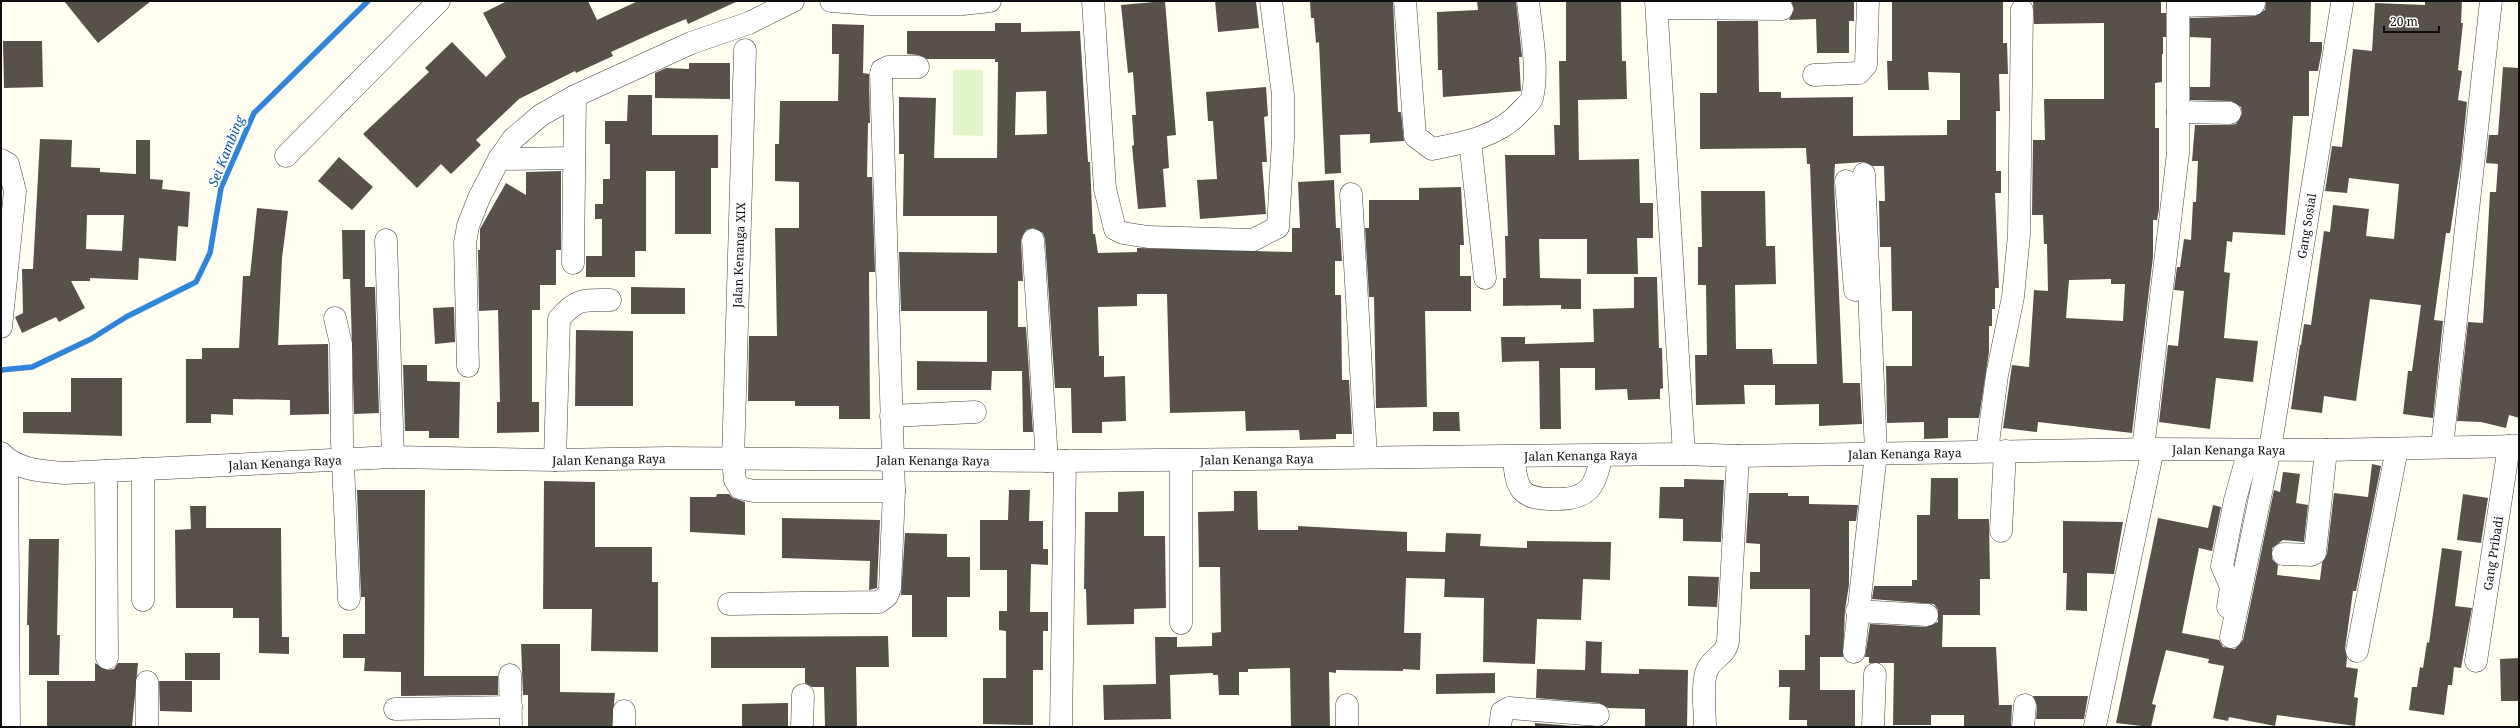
<svg xmlns="http://www.w3.org/2000/svg" width="2520" height="728" viewBox="0 0 2520 728" font-family="'Noto Serif',serif">
<rect width="100%" height="100%" fill="#fffef0"/>
<!-- pitch -->
<path fill="#e0f4c8" d="M953,70h30v66l-30,-1z"/>
<g fill="none" stroke-linecap="round" stroke-linejoin="round">
<!-- stream -->
<path stroke="#3084d9" stroke-width="5.5" d="M1,370l31,-3 59,-28 35,-22 70,-35 14,-29 11,-65 33,-75 114,-112"/>
</g>
<!-- building -->
<g fill="#58514a" fill-rule="evenodd">
<path d="M64,1h87l-53,42z"/>
<path d="M507,1h81l9,19 41,-19h100l-50,23 -2,-5 -31,13 -44,20 2,4 -37,17 -1,-2 -56,28 -43,41 5,5 -30,29 -10,-10 -24,24 -54,-54 66,-62 -4,-4 27,-26 34,35 20,-20 -23,-44z"/>
<path d="M1165,1l11,134 -9,1 2,32 -6,1 3,38 -28,2 -6,-63 2,-1 -2,-30h4l-3,-43 -5,1 -7,-68z"/>
<path d="M1215,1h41l3,27 -41,4z"/>
<path d="M1310,1h83l5,111h3l3,29 -34,2v-9l-30,1 1,38 -16,1 -6,-132 -3,1 -2,-25h-3z"/>
<path d="M1477,1h39l6,56h-3l2,34 -78,6 -1,-27h-4l-1,-58 41,-2z"/>
<path d="M1566,1h55l1,60h4l1,38 -49,1 1,60 60,-1 1,44h13v35h-16l1,36h-51v-35h-48l1,39 41,1v30h-20v-4l-58,1v-28h3l-1,-42h3l-3,-81h50l-1,-30h6l-1,-64h7z"/>
<path d="M1791,1h63v20h-5v32h-32l-1,-34 -27,1 5,-11z"/>
<path d="M1892,1h111v42h4l1,31h-9l1,37h-4v60h5v22h-6l4,95h-4v21h-3v17h-3v26l-10,66h-31v20l-24,1v-17l-37,1 -1,-57h26v-55h-20l-1,-64h-11l-1,-46h6l-1,-35h-11l-9,-4 -29,2 -1,18 9,201h17l2,41 -43,2v-22l-44,1v-20h-31l1,19 -49,1 -1,-50h12l-1,-70h-8v-38h4l-1,-56h64l1,55h9l1,38 -41,1 1,64h36l1,15h44l-7,-200h-3l-1,-16 -106,1v-56h17v-72h41l1,71h22v6l72,-1v39l94,-1v-15h13v-47l-32,-1 1,18h-41l-1,-29h5z"/>
<path d="M2033,1h128v12h5v24h-3v17h-1v28l-7,1v45h4v81l-2,11h-4v37l-21,176 -94,-11 -1,10 -34,-4 9,-63 17,2 5,-77 14,1 -1,-47h-3l-1,-29h-11l1,-75h12l-1,-41h60v-76l-70,1zM2111,279v5h14l-2,37 -57,-3 3,-38z"/>
<path d="M2266,1h45l-1,41h12v8l-4,21h-9v45h-16l-8,119 -52,-3 -1,10 -5,-1 -3,31 6,1 -6,65 34,3 -5,41 -37,-4 -6,51 -51,-7 9,-77 10,1 6,-55 -10,-1 3,-23h3l4,-28 7,1 2,-38h3l2,-41h-6l3,-36h35l6,-1 6,-10 -1,-7 -10,-6 -41,-1v-13h20l1,-49 -21,-1v-19l65,-2 10,-6z"/>
<path d="M2425,1h37l-1,22h2l-5,47 4,1 -4,29 9,2 -6,60 -11,71h-4l-12,87 9,1 -10,97 -30,-4 5,-43h4l9,-66 -51,-6 -14,102 -32,-5 -2,17 -31,-4 9,-64h1l3,-21 7,1 13,-94 6,1 3,-27 36,4 -3,27 28,3 5,-55 -50,-6 -2,15 -22,-2 7,-45 10,1 11,-98 19,2 3,-48 50,2z"/>
<path d="M995,23h26v9l59,-1 8,131h2l3,72h2l3,19 39,-1v-4l155,4v-24h8l-2,-46 36,-2 2,48h4l2,33h-7v34h6l1,85h7l3,54h-16v5l-36,1 -1,-10 -53,1 -1,-20 -75,2 -3,-119h-30v12l-39,1 1,49h5v21l21,-1 1,45 -24,1v11h-30l-1,-45h-16l-10,-149 -2,-6 -10,-5 -7,2 -5,10 2,41h-5v46h8l7,105h-10l-1,-61h-30l-1,19h-74v-29l70,1v-51h-86l-2,-59 98,1v-37h-94l1,-62h-5v-57l37,1 -2,60h63l1,-96h-3v-3h-68l-9,-4 -11,-1v-23h88zM1046,91l1,43 -32,1 1,-43z"/>
<path d="M832,24l32,1 -1,48 6,1 1,49h-2l-1,54h5l3,95h-6l1,147h-31v-13h-44v-5h-47l1,-65h28l-2,-108h24v-46l-24,-1v-37h4l1,-43h58l1,-47h-7z"/>
<path d="M3,41h39l1,46 -39,1z"/>
<path d="M689,63h41v36l-75,-1v-25l11,-5 23,1z"/>
<path d="M2503,67l16,1v350l-10,-3 -3,13 -25,-6 -24,-1 11,-99 15,1 7,-131h6l2,-28 -12,-1 3,-28h9z"/>
<path d="M1266,87l2,29 -4,1 3,45h-5l4,52 -66,5 -3,-39 20,-1 -4,-58h-5l-2,-29z"/>
<path d="M628,95h24v40h66v33h-7v66h-36v-63h-29v80h-11v26h-49v-21h16v-37h-7v-15h8v-25h7v-35h-5v-23h22z"/>
<path d="M40,139l32,1 -1,27 29,1v4l36,2v-34h14v39l13,1 -1,9 28,3 -2,35 -10,-1 -2,35 -37,-3 -1,22 -48,-2v3h-19l14,27 -26,14 -3,-5 -34,16 -7,-16 8,-4 -1,-44h11zM87,215h37l-2,36 -36,-2z"/>
<path d="M339,157l34,30 -21,23 -34,-29z"/>
<path d="M561,171v79h-5v35h-16v25h-8v92h7v30l-42,1v-31h3l-2,-92 -19,1 -1,-61h2v-21l26,-46 20,12v-23z"/>
<path d="M1461,187l3,58h-4v31h11v35h-46l2,96 -51,1 -2,-111h-5l-4,-69h4v-28h50v-12z"/>
<path d="M257,208l31,3 -6,47 -4,87 50,-1 1,70 -39,1v-15l-57,-1v16l-22,-1v9h-25v-64h16v-11h37l4,-72h7z"/>
<path d="M342,230h23v57h10l4,126 -25,1 -4,-135h-7z"/>
<path d="M1634,277h23l2,71h3l1,40 -3,1v10l-32,1 -1,-11 -32,1v-22h-35l1,61h-21l-1,-68 -37,1 -1,-25h24v7l69,-2 -1,-33 41,-1z"/>
<path d="M631,287l54,1v26h-54z"/>
<path d="M454,307l1,35 -20,2 -2,-36z"/>
<path d="M576,330l57,1v75h-58z"/>
<path d="M403,365h24v16l33,1 -1,56h-30v-7h-24z"/>
<path d="M71,378h51v58l-99,-3v-21h48z"/>
<path d="M1433,412h26l1,19h-27z"/>
<path d="M2372,464l9,2 -25,125h-3l-8,58 2,9 -1,9 12,2 -4,28 4,1 -3,28 -78,-11 -2,11 -46,-9 -1,4 -15,-3 11,-52 -16,-3 1,-4 -43,-9 -14,54 4,1 -5,22 -35,-4 42,-205 50,10 5,-23 8,2 -9,44 -13,-3 -17,85 37,7 4,7 12,2 8,-9 31,-150 6,2 3,-20 17,2 -4,29 12,2 -4,37 -21,-2 -11,8v11l6,6 -1,10 43,5 2,-17 5,-9 7,-61 34,4z"/>
<path d="M1931,478h27v41h31l1,60h-10v36h-37l-1,32h54l3,58h13l-1,22h-47v-12h-33v10h-38l1,-62h-25v-6h-4l5,-33 56,3 12,-5v-12l-4,-6 -62,-5 2,-13h38v-6h5v-65h13z"/>
<path d="M1684,479l40,1 -3,62 -38,-1v-22l-24,-1 1,-31h24z"/>
<path d="M544,481l51,1v65h57v35h6v70l-67,-1 1,-42h-49z"/>
<path d="M357,490h68l-1,186h74v19l-97,1v-24l-37,-1 1,-13h-22v-24h22v-37h-4z"/>
<path d="M1009,490h21l-1,31h14v28h5v16l-17,-1 -1,48h18v19h-5v39h-10v55l-50,-1v-46h23v-47l-7,-1v-19h8v-41h-27v-50h28z"/>
<path d="M1144,491v45h21l1,72 -32,1v15l-47,1 -1,-36h-2l1,-77h33v-20z"/>
<path d="M1234,491h23l1,39h40v-4l109,6v19l38,1 1,-19 35,1 -1,12 47,2v-7l84,1 -1,38 -27,-1 -2,41 -44,-1 -2,45 -52,-2 1,-64 -40,-1 1,-18 -39,-1 -2,55h17l-1,37 -17,-1v2l-67,-1v3l-7,-1 1,55h-39l-1,-59 -42,1v3h-9v23h-20l-1,-20h-5v-2l-43,2 1,44 -67,1 -1,-35 53,-1 -1,-47h22v10l35,-1v-13l9,-1 -1,-65h-21l-1,-55 36,-1z"/>
<path d="M1749,493h39v3h21v8l49,1 -2,16h-7v64l-4,25 -2,47h-23v33h35v37h-48v-7h-18l1,-33h-11v-17h26v-35h5v-46h-60v-17h10v-28l-14,-1z"/>
<path d="M717,494h12l4,4 12,4v33l-55,-3v-35h26z"/>
<path d="M2463,494l25,4 -7,45 -24,-3z"/>
<path d="M190,506h16v22h75l1,109h7v17l-30,-1v-35h-26v-10h-57l-1,-78 16,-1z"/>
<path d="M782,518l98,2 -3,68 -8,2 1,-29 -88,-3z"/>
<path d="M2063,521l60,1 -9,52 -27,-1v38l-21,-1 1,-37h-4z"/>
<path d="M905,533l42,1v23h23v40h-23v40h-35v-42h-11z"/>
<path d="M29,539h30l-2,96h3l-1,40h-30v-50h-2z"/>
<path d="M2442,548l20,3 -7,55 17,2 -11,60 -7,-1 -2,18h-4l-4,30 -35,-5 3,-23h5l3,-20 3,1 4,-26 2,1z"/>
<path d="M1688,576l31,1 -2,30 -29,-1z"/>
<path d="M888,636l1,31h-33l1,60h-32l-1,-40h-12l-7,-4v-15h-94v-31z"/>
<path d="M1586,641l16,1 -1,31 38,1v-5l49,1 -1,57h-42v-18l-37,-1 -9,-5 -63,-5 1,-29 48,1z"/>
<path d="M521,644h39v48l55,1 -3,33 -84,1v-32h-5z"/>
<rect x="185" y="653" width="35" height="27"/>
<path d="M2519,658v43h-18l-1,-42z"/>
<path d="M95,663l12,7 7,-1 4,-6h20l-6,64h-85v-46h48z"/>
<path d="M1495,673v20l-59,1v-20z"/>
<path d="M159,681h33v31l-32,-1z"/>
<path d="M2033,696h55l-4,23h-48l1,-13z"/>
<path d="M788,703v24h-46v-23z"/>
<path d="M1535,723l50,4h-50z"/>
</g>
<g fill="none" stroke-linecap="round" stroke-linejoin="round">
<defs>
<g id="minor">
<path d="M831,1l40,3h92l27,-3"/>
<path d="M1093,1l12,188 10,40 8,4 25,4 105,3 25,-13 5,-88v-44l-12,-94"/>
<path d="M1405,1l10,135 17,13c32,-6 68,-13 90,-39 3,-3 9,-8 10,-12 7,-27 -1,-68 -4,-97"/>
<path d="M1656,1l28,453"/>
<path d="M2178,6l76,-2"/>
<path d="M1657,8l125,1"/>
<path d="M745,50l-12,410 2,20 5,8 14,3h140"/>
<path d="M1814,75l45,-2 7,-8 2,-64"/>
<path d="M2178,112l52,1"/>
<path d="M1470,141l15,137"/>
<path d="M286,156l153,-155"/>
<path d="M499,159l74,-1"/>
<path d="M1,160l7,4 7,27 -14,136"/>
<path d="M1846,181l9,109"/>
<path d="M1351,194l15,263"/>
<path d="M386,240l7,217"/>
<path d="M1033,240l14,221"/>
<path d="M573,263l2,-167"/>
<path d="M335,318l6,26 1,97 7,158"/>
<path d="M468,366l-3,-123 3,-17 11,-28 20,-39 14,-20 28,-24 34,-19 116,-53 58,-20 44,-22"/>
<path d="M891,416l84,-4"/>
<path d="M2442,447l49,-446"/>
<path d="M2143,449l35,-296v-152"/>
<path d="M1987,451l10,-76 16,-78 6,-62 3,-225"/>
<path id="s1" d="M1,453c16,17 41,18 63,20l329,-16 162,3 112,-2 398,3 619,-7 54,2 415,-7 173,1 193,-4"/>
<path d="M1514,458c2,32 7,41 40,41 33,1 42,-11 47,-43"/>
<path d="M7,459l2,268"/>
<path d="M555,460l4,-141c18,-21 24,-19 51,-19"/>
<path d="M1181,461v162"/>
<path d="M106,471l1,187"/>
<path d="M2001,531l4,-80"/>
<path d="M2283,554l28,1 4,-2 11,-103"/>
<path d="M143,600v-131"/>
<path d="M729,604l150,-2 8,-6 3,-8 4,-97 -13,-417 1,-4 6,-3h30"/>
<path d="M2228,607l3,-20 -9,-21 13,-66 14,-50"/>
<path d="M1857,611l70,4"/>
<path id="s2" d="M2231,637l39,-188 72,-445"/>
<path d="M2357,651l40,-202"/>
<path d="M1854,652l22,-199 -12,-279"/>
<path id="s3" d="M2476,661l33,-215"/>
<path d="M510,675l1,52"/>
<path d="M147,682v45"/>
<path d="M1347,705v22"/>
<path d="M395,709l116,-2"/>
<path d="M624,711v16"/>
<path d="M2095,726l58,-277"/>
<path d="M802,727l1,-32"/>
<path d="M1061,727l4,-266"/>
<path d="M1500,727l2,-15 7,-4 89,7"/>
<path d="M1705,727c0,-15 -4,-47 3,-59 6,-11 18,-13 20,-27l10,-185"/>
<path d="M1873,727l2,-53"/>
<path d="M2023,727l2,-22"/>
</g>
</defs>
<!-- minor casing -->
<use href="#minor" stroke="#414141" stroke-width="23"/>
<!-- minor -->
<use href="#minor" stroke="#fff" stroke-width="22"/>
</g>
<g text-anchor="middle" dominant-baseline="central" stroke-width="4" stroke-linejoin="round" paint-order="stroke">
<!-- street labels -->
<g font-size="12" fill="#0e0e0e" stroke="#fff">
<text stroke="none"><textPath href="#s2" startOffset="418">Gang Sosial</textPath></text>
<text transform="translate(739 255) rotate(-88)">Jalan Kenanga XIX</text>
<text stroke="none"><textPath href="#s1" startOffset="2233">Jalan Kenanga Raya</textPath></text>
<text stroke="none"><textPath href="#s1" startOffset="1909">Jalan Kenanga Raya</textPath></text>
<text stroke="none"><textPath href="#s1" startOffset="1585">Jalan Kenanga Raya</textPath></text>
<text stroke="none"><textPath href="#s1" startOffset="613">Jalan Kenanga Raya</textPath></text>
<text stroke="none"><textPath href="#s1" startOffset="1261">Jalan Kenanga Raya</textPath></text>
<text stroke="none"><textPath href="#s1" startOffset="937">Jalan Kenanga Raya</textPath></text>
<text stroke="none"><textPath href="#s1" startOffset="289">Jalan Kenanga Raya</textPath></text>
<text stroke="none"><textPath href="#s3" startOffset="109">Gang Pribadi</textPath></text>
</g>
<!-- water labels -->
<g font-size="13" font-style="italic" fill="#0c55ac" stroke="#fff">
<text transform="translate(226 151) rotate(-68)">Sei Kambing</text>
</g>
</g>
<!-- border -->
<rect width="2520" height="728" fill="none" stroke="#0e0e0e" stroke-width="4"/>
<!-- scale -->
<path d="M2384 26v6h55v-6" fill="none" stroke="#0e0e0e" stroke-width="2"/>
<text x="2390" y="26" font-size="12" fill="#0e0e0e" stroke="#ffffff" stroke-width="3" paint-order="stroke">20 m</text>
</svg>
